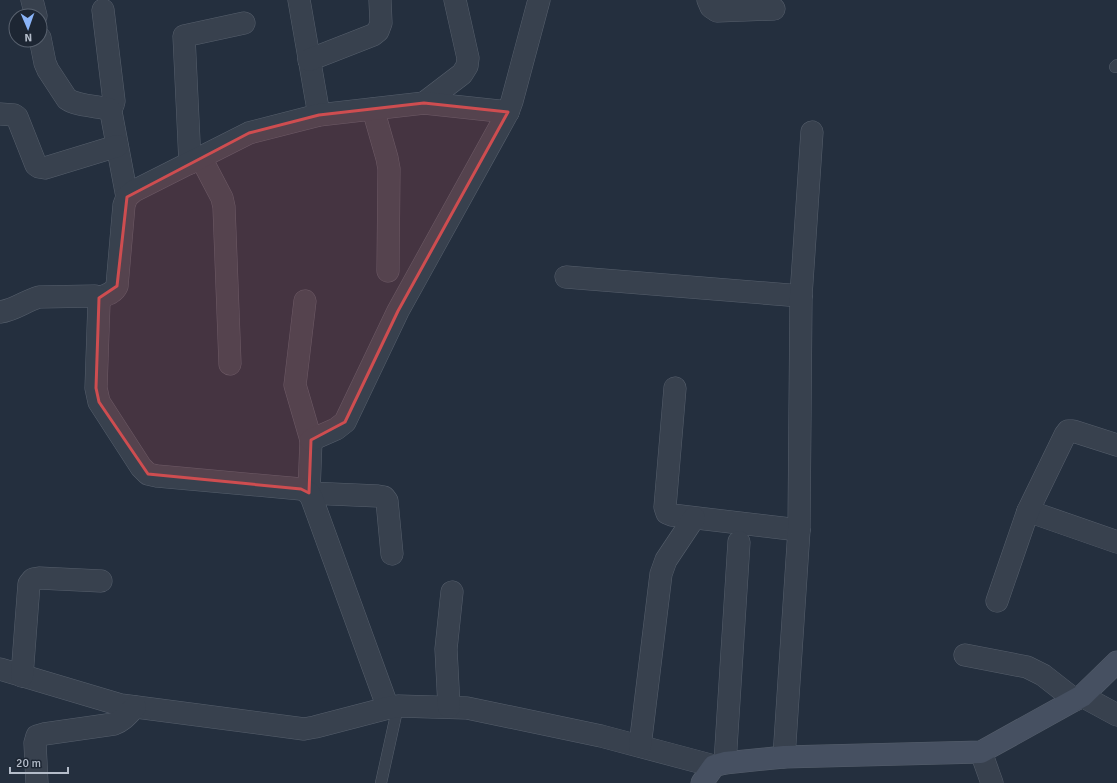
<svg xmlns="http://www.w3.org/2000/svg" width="1117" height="783" viewBox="0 0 1117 783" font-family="Signika,sans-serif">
<rect width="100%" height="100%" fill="#242f3e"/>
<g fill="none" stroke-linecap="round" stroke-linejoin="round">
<defs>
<g id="lane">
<path d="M1115,67l2,-2"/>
<path d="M381,783l17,-77"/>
</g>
<g id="street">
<path d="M32,0l4,16"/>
<path d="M299,0l20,115"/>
<path d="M708,0l3,7 6,4 57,-2"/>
<path d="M103,10l11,91 -1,4 -4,4"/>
<path d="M40,38l5,25 3,7 19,29c10,7 29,7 42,10l2,3 16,85"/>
<path d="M309,60l64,-25 5,-4 3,-8 -1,-23"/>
<path d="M424,103l38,-29 5,-8 1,-8 -13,-58"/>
<path d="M373,109l14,49 2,11 -1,102"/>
<path d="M0,114l14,1 3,2 19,48 3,2 6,1 72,-22"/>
<path d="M201,158l21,40 2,9 6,157"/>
<path d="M190,163l-6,-127 60,-13"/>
<path d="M566,277l235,19"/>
<path d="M99,298c7,-3 15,-5 18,-12l7,-81 3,-8 7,-6 115,-58 70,-18 105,-12 84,9"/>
<path d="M305,301l-10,84 16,55 -2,53 69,3 6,1 3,4 5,53"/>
<path d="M0,312c15,-2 25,-11 39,-15l56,-1 4,2v4l-3,86 3,14 42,65 7,7 9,2 144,13 8,4 3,6 76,209"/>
<path d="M675,388l-10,119 2,6 5,2 127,15"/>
<path d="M311,440l25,-11 9,-7 53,-111 110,-199 4,-11 27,-101"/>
<path d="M1028,511l89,31"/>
<path d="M997,601l31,-90 37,-76 3,-4h5l44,14"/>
<path d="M965,655l62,12 16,8 32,25"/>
<path d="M0,669l121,36 183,24 11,-2 73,-19 10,-2 69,2 134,28 113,30"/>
<path d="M22,676l7,-92 4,-5 6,-1 62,3"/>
<path d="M1082,696l35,19"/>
<path d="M449,707l-3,-58 6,-57"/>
<path d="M640,746l21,-172 5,-14 28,-42"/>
<path d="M981,752l11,31"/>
<path d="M784,757l15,-227 2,-234 11,-164"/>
<path d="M725,763l14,-221"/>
<path d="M37,783l-2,-40 2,-7 7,-2 70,-10c9,-3 14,-10 21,-17"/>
</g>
<path id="secondary" d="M702,783l12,-17 11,-3 59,-6 197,-5 101,-56 35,-34"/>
</defs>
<!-- lane casing -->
<use href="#lane" stroke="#565f6c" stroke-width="12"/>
<!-- street casing -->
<use href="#street" stroke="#565f6c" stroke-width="23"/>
<!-- secondary casing -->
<use href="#secondary" stroke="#565f6c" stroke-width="23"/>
<!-- lane -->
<use href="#lane" stroke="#38414e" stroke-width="11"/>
<!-- street -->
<use href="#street" stroke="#38414e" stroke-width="22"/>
<!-- secondary -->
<use href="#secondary" stroke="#465061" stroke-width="22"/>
</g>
<!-- marked area -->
<path fill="#ce4d50" fill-opacity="0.2" stroke="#ce4d50" stroke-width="3" stroke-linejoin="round" d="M424,103l84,9 -110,199 -53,111 -34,18 -2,53 -8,-4 -153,-15 -49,-72 -3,-14 3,-90 18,-12 10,-89 122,-64 70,-18z"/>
<!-- north arrow -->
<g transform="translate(28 28) rotate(178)"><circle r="19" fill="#1d2633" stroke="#59626f"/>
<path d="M0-3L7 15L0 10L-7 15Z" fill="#8ab4f8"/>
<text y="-6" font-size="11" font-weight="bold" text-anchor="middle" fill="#b4bcc9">N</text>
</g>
<!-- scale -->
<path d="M10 767v6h58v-6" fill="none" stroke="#b4bcc9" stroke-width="2"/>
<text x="16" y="767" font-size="12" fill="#b4bcc9" stroke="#1d2633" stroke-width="3" paint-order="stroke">20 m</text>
</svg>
